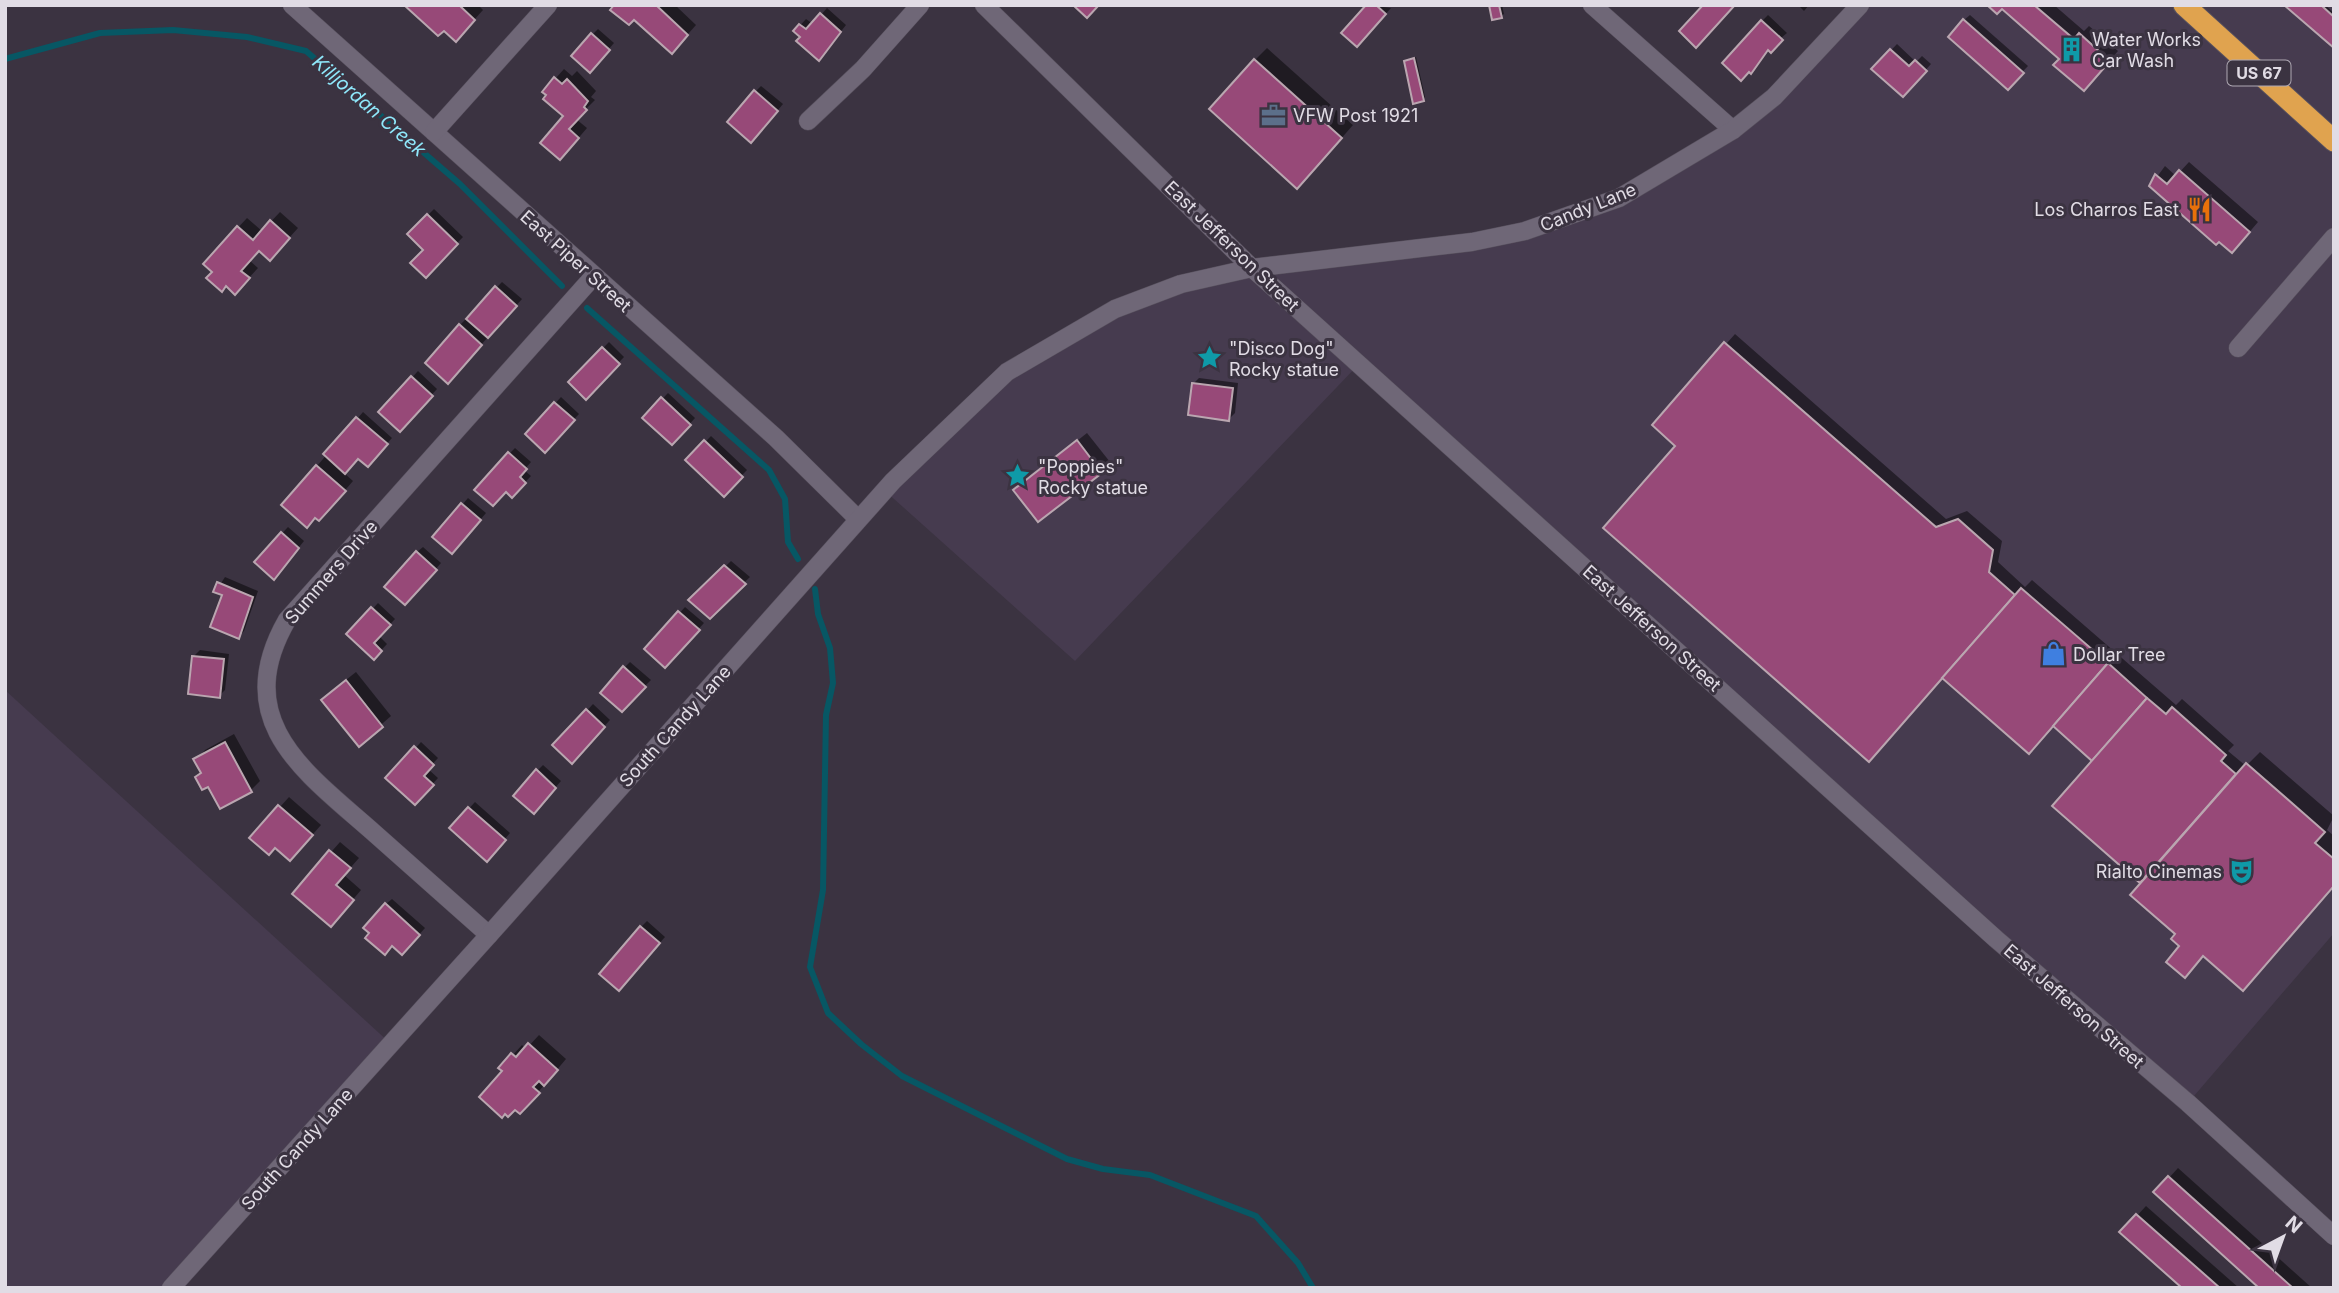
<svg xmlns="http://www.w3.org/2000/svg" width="2339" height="1293" viewBox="0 0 2339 1293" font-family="Inter,sans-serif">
<rect width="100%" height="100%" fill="#3b3341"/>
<!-- built -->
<g fill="#463b4f">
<path d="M1860,5h474v928l-146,170 -829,-739 -284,297 -191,-171 123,-118 140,-76 427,-80 159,-86z"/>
<path d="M5,690l386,354 -220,244h-166z"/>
</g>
<!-- shadow -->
<g fill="#0007">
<path d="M407,5h71l5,5 -18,20z"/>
<path d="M617,5h58l21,20 -15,17z"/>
<path d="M1369,5l22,3 -28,31z"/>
<path d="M1490,5h12l2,9 -3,2z"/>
<path d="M1798,5h11l-5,6z"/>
<path d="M1990,5h64l30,26 5,-5 29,25 -25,29 -32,-22 -59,-51z"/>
<path d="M2287,5h38l9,8v33z"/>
<path d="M827,8l19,17 -22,28 -29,-22 11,-12 7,5z"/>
<path d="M1768,15l19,18 -18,15 -12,18 5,-45z"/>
<path d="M1970,15l58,51 -20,21 -44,-67z"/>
<path d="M598,29l16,14 -19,22 -3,-30z"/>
<path d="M1897,44l19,18 6,-6 9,8 -28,31 -29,-27z"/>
<path d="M1267,48l86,77 -43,49 -55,-114z"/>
<path d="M1416,57l9,40 -2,3 -17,-39z"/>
<path d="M564,69l8,7 5,-5 19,20 -5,6 4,3 -19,19 11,9 -18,21 -3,-33 -11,-37z"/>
<path d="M761,86l22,18 -26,31 -2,-43z"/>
<path d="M2189,162l69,60 -17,20 -90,-57 14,-19 11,10z"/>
<path d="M434,209l29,28 -37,38v-25l-17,-16z"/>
<path d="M280,212l18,16 -19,21h-20l-10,11 9,8 -14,15 -29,-11 -10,-9 42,-45 15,13z"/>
<path d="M502,282l20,17 -68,76 6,-50z"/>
<path d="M1735,334l211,185 21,-8 35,30 -4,21 27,25 7,-7 144,125 6,-6 52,46 -6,6 18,15 14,-14 74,64 -7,14 7,6v49l-130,70 -22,-9 -87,-185 -41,-36 -400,-300z"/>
<path d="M609,342l15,15 -38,40 -16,-15z"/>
<path d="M418,371l19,18 -37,41 -20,-18z"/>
<path d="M1199,378l39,5 -3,30 -6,6 -36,-35z"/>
<path d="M668,393l27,25 -17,19 -34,-19z"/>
<path d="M561,397l18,17 -34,36 -18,-16z"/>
<path d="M363,412l29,26 -19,21 -14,-2 -15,16 9,8 -25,29 -11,-44z"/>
<path d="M1087,433l23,29 -9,9 -86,19z"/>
<path d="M711,436l36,34 -23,24 -36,-34z"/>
<path d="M515,448l16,14 -7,8 7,6 -19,20 -2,-43z"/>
<path d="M468,498l18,15 -28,33 -23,-9z"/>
<path d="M288,527l16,14 -25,31 -23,-11z"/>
<path d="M423,547l18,16 -30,34 6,-45z"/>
<path d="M731,561l19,16 -41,39 -18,-16z"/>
<path d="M225,577l33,14 -14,40 -5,6 -14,-42 -9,-4z"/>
<path d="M378,603l17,16 -16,17 8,8 -13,14 -25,-24z"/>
<path d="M685,607l19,16 -39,43 -18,-17z"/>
<path d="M200,650l29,4 -4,36 -6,6 -25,-40z"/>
<path d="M630,662l21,18 -29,29 2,-41z"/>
<path d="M356,672l35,44 -32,28 -27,-53z"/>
<path d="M593,704l17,16 -38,41 -17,-16z"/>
<path d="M234,734l26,47 -9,9 -42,-5 -12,-8 5,-5 -6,-12 9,-10z"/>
<path d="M421,742l17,16 -10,11 10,9 -23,25 -27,-25z"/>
<path d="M543,765l18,16 -22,25 -2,-35z"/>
<path d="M289,797l32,28 -22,25 -47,-12z"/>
<path d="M475,802l35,31 -18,21 -41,-26z"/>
<path d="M340,842l19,16 -15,17 17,15 -21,25 -45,-22z"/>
<path d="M392,899l33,29 -17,19 -22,-43z"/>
<path d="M647,921l18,16 -41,46 17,-56z"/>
<path d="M539,1035l27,24 -37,44 -28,-35 21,-23 4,4z"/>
<path d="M2178,1168l134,120h-50l-106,-96z"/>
<path d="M2146,1206l93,82h-54l-63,-56z"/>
</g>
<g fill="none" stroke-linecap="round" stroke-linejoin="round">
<!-- stream -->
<g stroke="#075764" stroke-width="6">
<path d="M5,59l95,-26 73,-3 74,7 59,14 154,133 102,102"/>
<path d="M587,308l182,162 16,29 3,43 10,17"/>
<path d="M815,589l3,25 12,34 3,35 -7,32 -3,175 -13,77 18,46 33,31 41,32 165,83 36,10 47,6 106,41 42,47 15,25"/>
</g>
</g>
<!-- building -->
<g fill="#974978" stroke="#baa6b0" stroke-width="2">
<path d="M404,5h55l16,15 -19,22 -12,-11 -6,5z"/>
<path d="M614,5h42l32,30 -16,19 -38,-34 -5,5 -19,-15z"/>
<path d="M1073,5h26l-12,13z"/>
<path d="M1366,5h10l10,9 -29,33 -16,-14z"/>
<path d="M1489,5h10l3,13 -10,2z"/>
<path d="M1703,5h32l-39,43 -17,-17z"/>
<path d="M1987,5h47l40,34 5,-6 31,28 -26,30 -31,-26 6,-6 -57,-50 -5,5z"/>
<path d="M2284,5h37l13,12v31z"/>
<path d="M820,13l21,19 -22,29 -23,-20 4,-4 -7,-6 6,-7 7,5z"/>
<path d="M1963,19l61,54 -16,17 -60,-53z"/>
<path d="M1761,20l22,20 -12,13 -3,-3 -17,24 -2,-2 -8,9 -19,-18z"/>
<path d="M591,33l19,17 -20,23 -19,-17z"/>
<path d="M1890,49l19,17 6,-6 12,11 -24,26 -32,-28z"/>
<path d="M1414,58l10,43 -11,3 -9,-43z"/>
<path d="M1254,59l88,79 -45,51 -88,-80z"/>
<path d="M554,77l8,7 5,-5 21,22 -4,6 3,3 -18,19 10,9 -19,22 -20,-17 23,-27 -20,-17 3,-4 -4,-3z"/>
<path d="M754,90l24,21 -27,32 -24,-21z"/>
<path d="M2179,170l71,62 -18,21 -13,-11 -3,3 -67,-59 6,-12 12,10z"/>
<path d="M427,214l31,30 -32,34 -16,-15 13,-13 -16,-16z"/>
<path d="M270,220l20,18 -20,23 -11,-10 -18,20 9,7 -15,17 -9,-9 -4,6 -16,-14 6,-6 -9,-8 34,-38 16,14z"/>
<path d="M495,286l22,20 -29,32 -22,-19z"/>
<path d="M459,324l23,21 -34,39 -23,-21z"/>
<path d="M1724,342l212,185 22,-8 35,31 -4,22 26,23 -146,167 -266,-234 72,-82 -23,-21z"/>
<path d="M602,347l18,17 -34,36 -18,-18z"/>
<path d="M411,376l22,20 -33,36 -22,-20z"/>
<path d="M1192,383l41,5 -4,33 -41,-6z"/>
<path d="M661,397l30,28 -19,20 -30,-27z"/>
<path d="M554,402l21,18 -30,33 -20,-19z"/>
<path d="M356,417l32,27 -20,23 -10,-8 -13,15 -22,-20z"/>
<path d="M704,440l39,37 -19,20 -39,-37z"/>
<path d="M1077,440l25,33 -64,49 -25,-32z"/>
<path d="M508,452l19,17 -7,8 6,6 -14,15 -6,-6 -13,14 -19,-16z"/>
<path d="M316,465l30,26 -27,30 -4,-3 -8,10 -26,-23z"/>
<path d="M461,503l20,17 -29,34 -20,-17z"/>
<path d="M281,532l18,16 -25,32 -20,-18z"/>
<path d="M416,551l21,19 -32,35 -21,-18z"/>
<path d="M724,565l22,19 -36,35 -22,-19z"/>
<path d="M217,582l36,15 -14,42 -29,-12 12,-32 -9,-3z"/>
<path d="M2021,588l87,75 -79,91 -87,-76z"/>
<path d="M371,607l20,18 -17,18 8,8 -8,9 -28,-26z"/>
<path d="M678,611l22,19 -35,38 -21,-19z"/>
<path d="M192,656l32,3 -4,39 -32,-4z"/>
<path d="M2108,663l39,35 -55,63 -39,-35z"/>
<path d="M623,666l23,21 -24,25 -22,-19z"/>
<path d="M346,680l37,47 -24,20 -38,-47z"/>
<path d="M2147,698l19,16 6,-7 54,48 -5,6 15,13 -96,109 -88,-77z"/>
<path d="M586,709l19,18 -33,37 -20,-19z"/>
<path d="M225,742l27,50 -32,17 -12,-22 -6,3 -7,-13 6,-4 -8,-14z"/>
<path d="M414,746l20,19 -10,11 10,9 -19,20 -30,-27z"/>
<path d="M2246,763l79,69 -10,11 19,16v27l-91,105 -40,-35 -18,22 -19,-16 13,-16 -8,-7 4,-5 -45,-39z"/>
<path d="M536,769l20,19 -22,26 -21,-18z"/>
<path d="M278,805l35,30 -23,26 -15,-13 -6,7 -20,-17z"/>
<path d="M468,807l38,33 -19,22 -38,-34z"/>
<path d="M329,850l22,18 -15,17 18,15 -23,27 -39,-33z"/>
<path d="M385,903l35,32 -18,20 -10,-9 -7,9 -20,-17 4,-5 -6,-5z"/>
<path d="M640,926l20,17 -41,48 -20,-17z"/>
<path d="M528,1043l30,27 -14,16 -5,-5 -6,6 7,6 -20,21 -5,-4 -7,7 -3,-3 -3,4 -23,-21 23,-26 -4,-3 13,-15 5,4z"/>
<path d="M2168,1176l125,112h-34l-106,-96z"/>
<path d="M2136,1214l84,74h-38l-63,-56z"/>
</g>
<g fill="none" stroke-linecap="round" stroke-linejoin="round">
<defs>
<g id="street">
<path d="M292,5l484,433 82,81"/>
<path d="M984,5l268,263 744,671 192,164 146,133"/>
<path d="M1592,5l141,125"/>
<path d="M808,121l55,-52 57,-64"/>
<path d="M434,132l114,-127"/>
<path d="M2238,348l96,-111"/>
<path d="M489,935c-38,-34 -77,-68 -116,-103 -68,-60 -144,-111 -86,-212l306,-343"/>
</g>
<path id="secondary" d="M171,1288l318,-353 404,-454 114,-109 108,-63 66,-25 71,-16 220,-26 53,-11 94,-33 114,-68 41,-33 86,-92"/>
<path id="highway" d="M2184,5l150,136"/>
</defs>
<!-- street casing -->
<use href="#street" stroke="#57505d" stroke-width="19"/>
<!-- secondary casing -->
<use href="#secondary" stroke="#57505d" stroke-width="19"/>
<!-- highway casing -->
<use href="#highway" stroke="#57505d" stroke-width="23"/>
<!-- street -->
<use href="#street" stroke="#6f6777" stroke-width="18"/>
<!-- secondary -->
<use href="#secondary" stroke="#6f6777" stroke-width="18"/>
<!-- highway -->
<use href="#highway" stroke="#e0a34f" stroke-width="21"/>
</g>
<!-- icons -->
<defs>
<symbol id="building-bare" viewBox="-9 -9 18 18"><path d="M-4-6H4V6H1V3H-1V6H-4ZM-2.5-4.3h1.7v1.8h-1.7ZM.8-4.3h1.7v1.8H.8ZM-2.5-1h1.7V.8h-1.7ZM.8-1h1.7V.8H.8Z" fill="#0f9aa8" stroke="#3b3341" stroke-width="2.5" paint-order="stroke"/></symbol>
<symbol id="office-bare" viewBox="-9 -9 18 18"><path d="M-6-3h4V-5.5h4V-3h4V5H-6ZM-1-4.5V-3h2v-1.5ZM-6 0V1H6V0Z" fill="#5c6f8a" stroke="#3b3341" stroke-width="2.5" paint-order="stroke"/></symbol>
<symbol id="restaurant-bare" viewBox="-9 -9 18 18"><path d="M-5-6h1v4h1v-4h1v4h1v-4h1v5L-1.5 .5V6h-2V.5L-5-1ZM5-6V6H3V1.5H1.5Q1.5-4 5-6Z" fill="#e8710a" stroke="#3b3341" stroke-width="2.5" paint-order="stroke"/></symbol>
<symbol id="sight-bare" viewBox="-9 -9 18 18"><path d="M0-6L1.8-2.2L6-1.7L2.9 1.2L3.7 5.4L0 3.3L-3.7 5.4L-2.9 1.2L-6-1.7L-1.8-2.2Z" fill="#0f9aa8" stroke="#3b3341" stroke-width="2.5" paint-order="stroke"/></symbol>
<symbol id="shop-bare" viewBox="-9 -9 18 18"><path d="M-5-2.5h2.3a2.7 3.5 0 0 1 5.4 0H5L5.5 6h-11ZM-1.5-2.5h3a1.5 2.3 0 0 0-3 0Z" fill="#3f7fe0" stroke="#3b3341" stroke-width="2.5" paint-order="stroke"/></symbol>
<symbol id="theatre-bare" viewBox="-9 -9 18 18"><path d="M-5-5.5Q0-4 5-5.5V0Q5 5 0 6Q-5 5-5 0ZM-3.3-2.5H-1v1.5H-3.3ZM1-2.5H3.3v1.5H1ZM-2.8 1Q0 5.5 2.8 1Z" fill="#0f9aa8" stroke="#3b3341" stroke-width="2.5" paint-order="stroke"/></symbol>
</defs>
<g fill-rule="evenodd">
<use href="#building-bare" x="2054" y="32" width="35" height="35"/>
<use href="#office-bare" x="1256" y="98" width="35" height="35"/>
<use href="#restaurant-bare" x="2182" y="192" width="35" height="35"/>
<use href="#sight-bare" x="1192" y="340" width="35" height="35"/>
<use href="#sight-bare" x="1000" y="458" width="35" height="35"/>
<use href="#shop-bare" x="2036" y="636" width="35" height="35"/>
<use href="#theatre-bare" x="2224" y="854" width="35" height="35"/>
</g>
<g text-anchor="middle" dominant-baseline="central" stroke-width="6" stroke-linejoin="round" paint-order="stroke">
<!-- shield labels -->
<rect fill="#3b3341" stroke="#afa9b4" stroke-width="2" x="2227.5" y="60.5" width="63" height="25" rx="5"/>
<g font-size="16" font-weight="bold" fill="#e1dce5">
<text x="2259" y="73">US 67</text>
</g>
<!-- poi labels -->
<g font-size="18" fill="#e1dce5" stroke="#3b3341" text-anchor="start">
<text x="2092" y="39">Water Works<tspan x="2092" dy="21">Car Wash</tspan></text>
<text x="1293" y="115">VFW Post 1921</text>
<text x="2179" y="209" text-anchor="end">Los Charros East</text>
<text x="1229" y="348">"Disco Dog"<tspan x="1229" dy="21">Rocky statue</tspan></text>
<text x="1038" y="466">"Poppies"<tspan x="1038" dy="21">Rocky statue</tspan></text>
<text x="2073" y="654">Dollar Tree</text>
<text x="2222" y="871" text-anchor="end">Rialto Cinemas</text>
</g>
<!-- street labels -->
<g font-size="18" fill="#e1dce5" stroke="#3b3341">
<text transform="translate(1588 207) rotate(-22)">Candy Lane</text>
<text transform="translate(1232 246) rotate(44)">East Jefferson Street</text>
<text transform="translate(576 261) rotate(42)">East Piper Street</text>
<text transform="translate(331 572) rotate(-49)">Summers Drive</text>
<text transform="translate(1652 628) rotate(42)">East Jefferson Street</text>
<text transform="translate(675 726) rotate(-48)">South Candy Lane</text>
<text transform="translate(2074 1006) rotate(41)">East Jefferson Street</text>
<text transform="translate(297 1149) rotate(-48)">South Candy Lane</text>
</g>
<!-- water labels -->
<g font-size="19" font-style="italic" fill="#8fe8fb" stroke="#3b3341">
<text transform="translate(369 106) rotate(41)">Killjordan Creek</text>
</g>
</g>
<!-- border -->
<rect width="2339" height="1293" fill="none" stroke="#e1dce5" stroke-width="14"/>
<!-- north arrow -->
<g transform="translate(2283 1237) rotate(41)" stroke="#3b3341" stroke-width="5" paint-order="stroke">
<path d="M0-5L12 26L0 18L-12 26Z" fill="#e1dce5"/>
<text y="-10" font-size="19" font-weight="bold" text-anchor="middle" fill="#e1dce5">N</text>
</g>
</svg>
